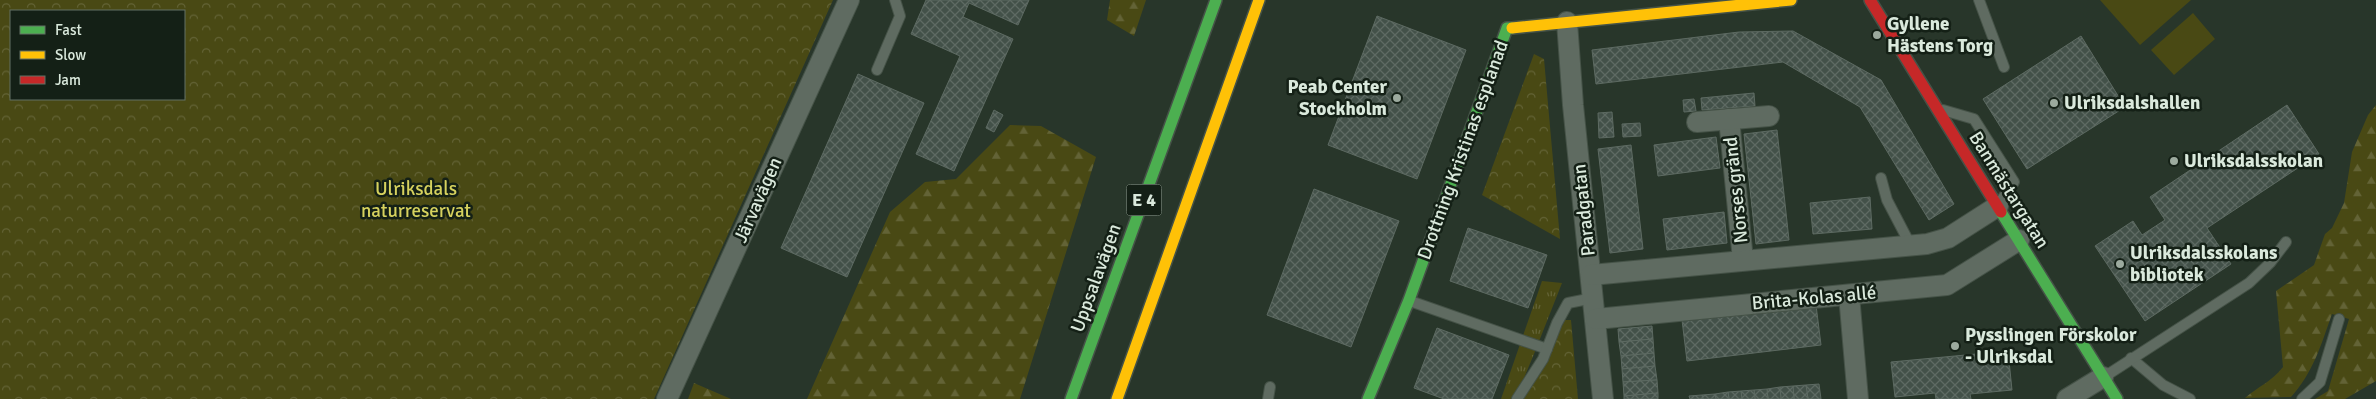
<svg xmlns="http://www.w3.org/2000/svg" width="2376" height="399" viewBox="0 0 2376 399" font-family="Signika,sans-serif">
<defs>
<pattern id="grass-tufts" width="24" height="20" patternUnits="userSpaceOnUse" patternTransform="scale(1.25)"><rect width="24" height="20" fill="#494914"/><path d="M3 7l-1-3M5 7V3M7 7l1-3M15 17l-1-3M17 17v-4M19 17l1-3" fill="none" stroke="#636336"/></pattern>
<pattern id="forest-firs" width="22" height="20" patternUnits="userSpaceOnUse" patternTransform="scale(1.25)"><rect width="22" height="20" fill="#494914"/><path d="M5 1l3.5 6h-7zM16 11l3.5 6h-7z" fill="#636336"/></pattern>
<pattern id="park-crowns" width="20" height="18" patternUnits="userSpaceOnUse" patternTransform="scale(1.25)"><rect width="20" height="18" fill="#494914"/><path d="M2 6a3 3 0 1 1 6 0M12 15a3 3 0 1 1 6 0" fill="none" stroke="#636336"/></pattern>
<pattern id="building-cross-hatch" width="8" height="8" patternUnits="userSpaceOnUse" patternTransform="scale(1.25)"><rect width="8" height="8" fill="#435149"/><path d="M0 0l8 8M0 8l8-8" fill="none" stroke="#5e6a63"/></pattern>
</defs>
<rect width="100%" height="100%" fill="#28362a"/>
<!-- grass -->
<path fill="url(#grass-tufts)" d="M1542,281l20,2 -28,71 -10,24 -13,21h-10z"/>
<!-- forest -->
<g fill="url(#forest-firs)">
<path d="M1110,0h36l-12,36 -27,-16z"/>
<path d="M2376,105v276l-31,18h-30l13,-8 21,-72 -17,-5c-11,31 -19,59 -41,83l-46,1c14,-12 26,-16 38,-31l-7,-76 38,-26 11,-31 7,-6 12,-25 8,-51 16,-37z"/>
<path d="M1010,125l31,1 55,31 -76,242h-213l83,-187 35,-30 31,-3z"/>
<path d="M694,383l37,16h-43z"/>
</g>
<!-- park -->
<g fill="url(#park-crowns)" fill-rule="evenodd">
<path d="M0,0h833l-179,399h-654zM11,11h173v88h-173z"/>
<path d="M1534,54l10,5 16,180 -78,-44z"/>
<path d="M1565,320h6l7,79h-55z"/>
</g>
<!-- garden -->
<g fill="#494914">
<path d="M2100,0h91l-51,45z"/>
<path d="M2193,13l22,26 -41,36 -23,-25z"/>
</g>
<!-- building -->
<g fill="url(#building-cross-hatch)" stroke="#5d6a62">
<path d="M926,0h103l-11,25 -49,-22 -6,14 50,22 -59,132 -38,-17 44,-98 -49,-22z"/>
<path d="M1377,16l89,34 -49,129 -89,-34z"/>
<path d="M1793,31l88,49 73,124 -25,16 -69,-113 -77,-45 -187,22 -4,-34 147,-18z"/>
<path d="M2081,36l44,71 -98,62 -44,-70z"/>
<path d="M858,74l66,29 -77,174 -66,-29z"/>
<path d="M1754,93l1,13 -53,4 -1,-12z"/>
<path d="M1694,99l2,12 -12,1 -1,-12z"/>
<path d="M2287,105l32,49 -112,74 24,36 -86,57 -50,-75 38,-25 9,14 23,-15 -15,-23z"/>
<path d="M994,110l9,5 -9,17 -8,-4z"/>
<path d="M1612,112l2,25 -15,1 -1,-25z"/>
<path d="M1640,123l1,13 -18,1 -1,-13z"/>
<path d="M1777,130l12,110 -33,4 -12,-110z"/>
<path d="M1716,137l4,31 -62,8 -4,-31z"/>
<path d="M1631,145l12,104 -33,4 -12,-104z"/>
<path d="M1314,189l85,32 -48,126 -84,-32z"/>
<path d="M1870,197l2,32 -59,5 -3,-31z"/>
<path d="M1724,212l3,31 -60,7 -4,-31z"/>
<path d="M1468,228l79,27 -19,53 -78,-27z"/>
<path d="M1816,305l5,40 -134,16 -5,-41z"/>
<path d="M1652,326l1,13 -34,3 -1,-13z"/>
<path d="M1437,328l72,27 -17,44h-48l-30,-11z"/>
<path d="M1653,339l1,14 -33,3 -2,-14z"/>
<path d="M2008,351l4,39 -42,4 1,5h-35l-1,-6 -40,4 -4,-35z"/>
<path d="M1654,353l1,13 -33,3 -1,-13z"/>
<path d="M1655,366l2,14 -34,2 -1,-13z"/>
<path d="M1657,380l1,13 -34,3 -1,-14z"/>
<path d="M1819,384l2,15h-13l-2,-14z"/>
<path d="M1806,385l2,14h-14l-1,-13z"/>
<path d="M1793,386l1,13h-13l-1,-12z"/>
<path d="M1780,387l1,12h-13l-1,-10z"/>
<path d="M1767,389l1,10h-13l-1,-9z"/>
<path d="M1754,390l1,9h-13l-1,-8z"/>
<path d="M1741,391l1,8h-13l-1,-7z"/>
<path d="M1728,392l1,7h-13l-1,-5z"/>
<path d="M1658,393v6h-34v-3z"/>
<path d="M1715,394l1,5h-13l-1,-4z"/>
<path d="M1702,395l1,4h-13l-1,-3z"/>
</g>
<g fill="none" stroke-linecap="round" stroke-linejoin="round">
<defs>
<g id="lane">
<path d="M1979,0l25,67"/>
<path d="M877,70l23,-54 -5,-16"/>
<path d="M1943,110l31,9 40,63 -16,23"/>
<path d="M1881,178l6,22 23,44"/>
<path d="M1410,301l137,48"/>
<path d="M2131,358l32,27 27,14"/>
<path d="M2104,377l145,-94 21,-20 16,-21"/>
<path d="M1268,399l2,-12"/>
<path d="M1517,399l26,-40 14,-36 11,-20 25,-5"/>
<path d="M2302,399l18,-17 19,-63"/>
</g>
<g id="street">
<path d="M1567,22l6,83 30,294"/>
<path d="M1729,119l14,141"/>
<path d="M1697,122l72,-6"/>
<path d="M1591,275l336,-31 21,-6 50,-32"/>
<path d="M1849,295l9,104"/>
<path d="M1596,319l351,-34 72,-45"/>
<path d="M667,399l182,-399"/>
<path d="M2067,399l36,-22"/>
</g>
<g id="fast">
<path d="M2001,212l116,187"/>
<path d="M1071,399l145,-399"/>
<path d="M1368,399l41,-99 98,-272h5"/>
</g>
<g id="slow">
<path d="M1512,28l279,-28"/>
<path d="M1117,399l142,-399"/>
</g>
<path id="jam" d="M1870,0l131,212"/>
</defs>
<!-- lane casing -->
<use href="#lane" stroke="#455247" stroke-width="12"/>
<!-- street casing -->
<use href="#street" stroke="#455247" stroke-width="22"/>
<!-- fast casing -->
<use href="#fast" stroke="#455247" stroke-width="14"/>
<!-- slow casing -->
<use href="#slow" stroke="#455247" stroke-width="14"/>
<!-- jam casing -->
<use href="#jam" stroke="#455247" stroke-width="14"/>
<!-- lane -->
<use href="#lane" stroke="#5f6b61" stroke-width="10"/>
<!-- street -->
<use href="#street" stroke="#5f6b61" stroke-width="20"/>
<!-- fast -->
<use href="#fast" stroke="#4caf50" stroke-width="11"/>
<!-- slow -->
<use href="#slow" stroke="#ffc107" stroke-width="11"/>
<!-- jam -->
<use href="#jam" stroke="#c62828" stroke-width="11"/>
</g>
<!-- markers -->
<g fill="#9caa9e" stroke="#142016" stroke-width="2">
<circle cx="1877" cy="35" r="5"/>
<circle cx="1397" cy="98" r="5"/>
<circle cx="2054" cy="103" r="5"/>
<circle cx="2174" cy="161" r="5"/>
<circle cx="2120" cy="264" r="5"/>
<circle cx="1955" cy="346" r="5"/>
</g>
<g text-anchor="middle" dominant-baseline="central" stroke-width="5" stroke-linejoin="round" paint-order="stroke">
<!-- shield labels -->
<rect fill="#142016" stroke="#9fada1" stroke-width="1" x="1126.5" y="184.5" width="35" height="31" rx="4"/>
<g font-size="18" font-weight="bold" fill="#dae9dc">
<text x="1144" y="200">E 4</text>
</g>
<!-- poi labels -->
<g font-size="19" font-weight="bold" fill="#dae9dc" stroke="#142016" text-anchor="start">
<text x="1887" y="24">Gyllene<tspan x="1887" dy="22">Hästens Torg</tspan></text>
<text x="1387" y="87" text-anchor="end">Peab Center<tspan x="1387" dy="22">Stockholm</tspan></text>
<text x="2064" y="103">Ulriksdalshallen</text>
<text x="2184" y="161">Ulriksdalsskolan</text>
<text x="2130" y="253">Ulriksdalsskolans<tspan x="2130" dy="22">bibliotek</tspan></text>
<text x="1965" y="335">Pysslingen Förskolor<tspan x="1965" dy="22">- Ulriksdal</tspan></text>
</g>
<!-- street labels -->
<g font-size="19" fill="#dae9dc" stroke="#142016">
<text transform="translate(1463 150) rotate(-70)">Drottning Kristinas esplanad</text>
<text transform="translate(1736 190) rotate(-96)">Norses gränd</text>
<text transform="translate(2009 190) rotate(58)">Banmästargatan</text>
<text transform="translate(758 200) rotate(-66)">Järvavägen</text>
<text transform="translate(1584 210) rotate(-96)">Paradgatan</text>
<text transform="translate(1096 278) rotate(-70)">Uppsalavägen</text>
<text transform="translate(1814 298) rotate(-5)">Brita-Kolas allé</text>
</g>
<!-- park labels -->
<g font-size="19" fill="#d6d25e" stroke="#142016">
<text x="416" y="189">Ulriksdals<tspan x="416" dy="22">naturreservat</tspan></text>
</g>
</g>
<!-- legend -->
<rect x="10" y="10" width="175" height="90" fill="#142016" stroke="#637065"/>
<rect x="20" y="26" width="25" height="8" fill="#4caf50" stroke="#637065"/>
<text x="55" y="35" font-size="15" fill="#dae9dc">Fast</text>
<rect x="20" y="51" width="25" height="8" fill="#ffc107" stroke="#637065"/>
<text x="55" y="60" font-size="15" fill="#dae9dc">Slow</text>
<rect x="20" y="76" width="25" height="8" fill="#c62828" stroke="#637065"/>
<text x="55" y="85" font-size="15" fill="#dae9dc">Jam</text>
</svg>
